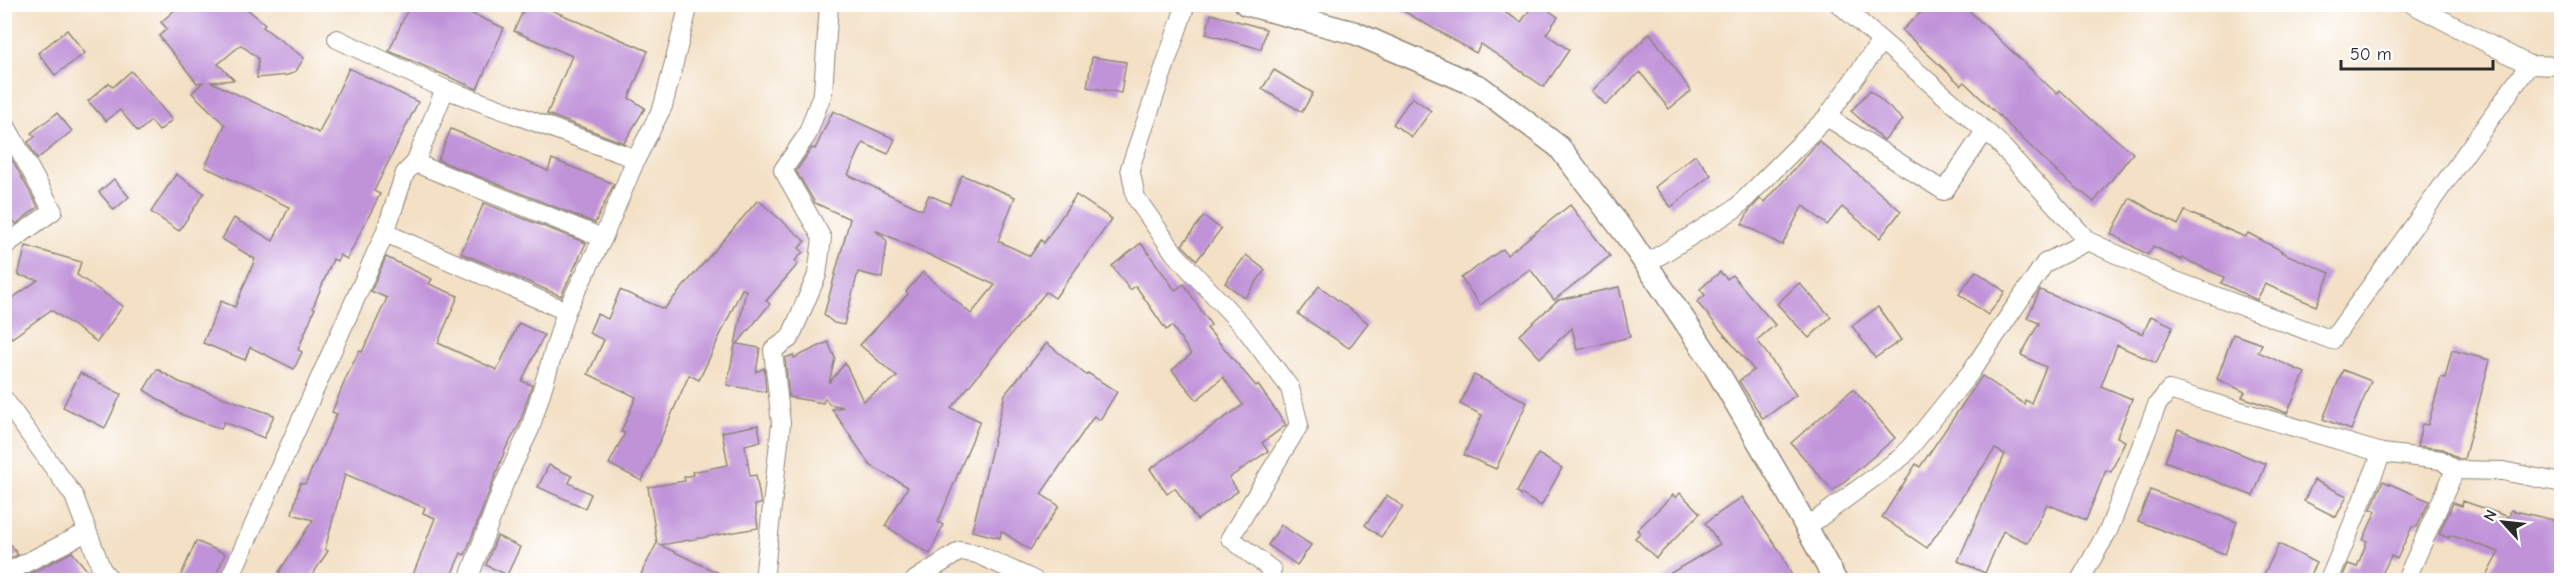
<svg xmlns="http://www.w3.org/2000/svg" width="2566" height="585" viewBox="0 0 2566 585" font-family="'Comic Neue',sans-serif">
<rect width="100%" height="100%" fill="#fff"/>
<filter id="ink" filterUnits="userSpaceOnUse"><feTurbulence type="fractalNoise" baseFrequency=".0167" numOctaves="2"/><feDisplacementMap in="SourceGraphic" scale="12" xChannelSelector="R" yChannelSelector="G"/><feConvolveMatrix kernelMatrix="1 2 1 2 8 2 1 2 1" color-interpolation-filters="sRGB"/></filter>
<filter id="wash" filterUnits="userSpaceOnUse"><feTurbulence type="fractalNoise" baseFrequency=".008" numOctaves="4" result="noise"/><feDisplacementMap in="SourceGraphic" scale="24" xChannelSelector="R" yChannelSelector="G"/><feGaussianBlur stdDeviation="1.35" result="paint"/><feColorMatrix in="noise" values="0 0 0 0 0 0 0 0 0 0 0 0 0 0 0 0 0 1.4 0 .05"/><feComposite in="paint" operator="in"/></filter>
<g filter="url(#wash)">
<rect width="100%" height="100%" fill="#f3e0c5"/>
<g id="blocks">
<!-- building -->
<g fill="#c093d9">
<path d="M182,4h59l24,20 -2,3 41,31 -8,13 -8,4 -31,3 1,-20 -17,-13 -23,19 16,16 -23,2 108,51 30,-65 69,34 -44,89 6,3 -33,65 -7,-4 -3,6 -4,-2 -20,48 2,1 -17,42 4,2 -8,17 -44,-22 -5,13 -42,-17 18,-42 14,6 20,-48 -33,-20 12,-21 39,23 16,-34 -84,-40 20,-42 -33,-32 11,-11 -6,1 -38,-47 8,-7 -6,-7z"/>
<path d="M410,4h40l54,24 -27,61 -88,-38z"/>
<path d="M526,4h11l111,47 -19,47 16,10 -21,35 -77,-29 25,-58 -58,-25z"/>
<path d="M1391,4h100l30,18 13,-18h5l19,13 -12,17 23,16 -25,37 -63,-43 -5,9z"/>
<path d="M1930,4h32l95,90 3,-4 31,29 42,34 -39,49 -36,-29 -94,-91 -3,3 -59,-55z"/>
<path d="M1211,14l55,15 -5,20 -55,-15z"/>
<path d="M67,30l18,23 -30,22 -17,-22z"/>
<path d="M1650,33l41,58 -22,18 -29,-37 -34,33 -14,-14z"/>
<path d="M1092,57l34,5 -5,31 -34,-6z"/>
<path d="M1274,70l39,23 -11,19 -40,-23z"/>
<path d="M131,71l41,49 -13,11 -8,-10 -13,11 -18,-22 -14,11 -18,-20 21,-18 4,4z"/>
<path d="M1870,90l33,30 -19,20 -33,-29z"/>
<path d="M1412,97l19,14 -19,26 -19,-13z"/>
<path d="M833,111l62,28 -7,15 -25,-11 -15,32 74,35 7,-15 21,9 12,-29 53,22 -17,44 32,15 11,-16 3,3 32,-48 36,24 -57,79 -9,-6 -95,116 29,13 -42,101 5,3 -13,29 -45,-28 23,-39 -38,-22 -38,-56 11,-2 -14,-3 -4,-6 -2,5 -34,-6 -4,-39 8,-3 1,3 34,-16 7,16 -6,25 16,-20 18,38 34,-24 -37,-32 48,-51 -2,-2 17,-20 48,42 24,-29 -120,-55 12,11 -5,37 -24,-6 -14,53 -10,-2 -10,-8 26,-96 -35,-16 -19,-32 16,-23 3,1z"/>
<path d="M57,113l15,18 -35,28 -9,-17 7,-5 -4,-4z"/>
<path d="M451,129l97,42 4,-12 62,25 -19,39 -157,-63z"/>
<path d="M1819,141l82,70 -21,27 -38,-31 -15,18 -24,-20 -21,40 -40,-21 7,-13 11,-12 5,3z"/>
<path d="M1695,155l16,20 -40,32 -16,-20z"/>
<path d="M10,156l28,51 -22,17 -12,-16v-48z"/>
<path d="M176,174l28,19 -25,38 -28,-19z"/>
<path d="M114,179l15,18 -15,13 -15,-18z"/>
<path d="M2130,198l48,27 7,-14 60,26 3,-4 34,18 -1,1 49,21 -14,33 -51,-22 -8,16 -36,-17 3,-6 -42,-19 -1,2 -28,-14 -5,9 -37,-21z"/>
<path d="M758,200l47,41 -6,7 4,4 -8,9 3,3 -32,37 4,3 -33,40 23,4 -4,24 8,-4 2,24 -39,-7 19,-95 -4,-1 -43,91 -10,-5 -47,106 -33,-17 16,-31 -4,-1 15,-35 -48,-23 16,-34 -15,-7 8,-19 11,5 12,-29 44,19z"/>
<path d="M484,203l102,40 -25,53 -100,-43z"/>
<path d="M1570,205l40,51 -56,44 -24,-31 -50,36 -19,-27 42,-29 4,6z"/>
<path d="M1204,216l17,13 -24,31 -15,-15z"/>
<path d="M1141,243l34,47 9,-6 27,41 -4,3 49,58 2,-1 28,40 -24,18 6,8 -39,27 9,13 -41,29 -22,-32 -8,6 -17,-25 93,-64 -20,-28 -26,23 -25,-30 19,-16 -19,-28 -6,4 -30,-44 -6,4 -18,-24z"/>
<path d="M26,246l55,16 -4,13 46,31 -26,36 -46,-32 -39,28 -8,-11v-23l34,-24 -20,-5z"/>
<path d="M1246,255l19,15 -20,28 -20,-15z"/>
<path d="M386,257l46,22 -3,5 29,12 -20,47 59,27 22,-47 25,12 -22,46 10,4 -13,40 -14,25 -40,105 -4,-2 -12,27h-38l24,-62 -12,-5 2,-5 -80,-34 -20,75 3,2 -19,29h-18l-12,-8 34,-52 -21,-6 8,-31 5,1 32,-70 -5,-2 14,-34 13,-27 3,1 25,-54 -16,-7z"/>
<path d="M1976,271l29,21 -17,23 -29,-21z"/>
<path d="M1720,272l7,7 5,-4 43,50 -18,15 39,55 -33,24 -24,-38 15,-11 -57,-68 8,-7 -5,-6z"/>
<path d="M1799,283l32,34 -22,21 -32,-34z"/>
<path d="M1319,286l49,37 -19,25 -51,-34z"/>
<path d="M1619,287l11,50 -53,13 -5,-22 -32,30 -21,-23 39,-35z"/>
<path d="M2040,290l103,44 8,-18 22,10 -17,37 -39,-18 -16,41 31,13 -15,38 8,4 -14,31 -5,-2 -20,50 -39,-16 -19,39 -25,-12 -18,42 -27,-12 47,-107 -10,-5 -68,99 -45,-31 34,-53 4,3 62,-91 42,28 1,-4 6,3 15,-36 -25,-12 18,-32 -12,-5z"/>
<path d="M1878,307l23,33 -26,18 -23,-32z"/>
<path d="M2233,334l29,10 -4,8 47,21 -18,40 -45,-16 3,-5 -28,-13z"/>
<path d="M1047,343l39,32 2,-2 29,19 -17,28 -6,-4 -53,78 18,12 -29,44 -29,-19 -1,7 -28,-7 33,-137z"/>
<path d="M2452,350l38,10 -26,99h-5l-16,-10 -26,-3 5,-22 6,1 13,-48 4,1z"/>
<path d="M157,369l22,13 95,33 -10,23 -40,-16 -3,7 -38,-14 -39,-25z"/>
<path d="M2343,370l28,11 -20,49 -28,-11z"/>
<path d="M80,373l41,21 -16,34 -42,-21z"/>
<path d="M1474,375l53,27 -31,67 -32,-14 18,-40 -22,-11z"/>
<path d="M1853,389l42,49 -62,53 -42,-48z"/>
<path d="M758,425l3,16 -16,4 5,31 6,-1 5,29 -6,1 3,23 -98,17 73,35h-93l3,-5 -2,-1 16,-31 -9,-56 37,-6 -1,-4 9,-2 -1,-3 36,-7 -6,-33z"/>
<path d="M2178,429l88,35 -13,32 -88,-35z"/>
<path d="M1538,454l24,14 -21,38 -24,-14z"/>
<path d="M549,465l23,11 -3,7 22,11 -6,14 -47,-21z"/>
<path d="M2314,480l33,16 -11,21 -32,-16z"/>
<path d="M2383,481l46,20 -12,26h-5l-15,32 -6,-3 -10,20 7,4h-47l7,-16 9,3 10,-26 -4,-1 13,-29 -5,-2z"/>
<path d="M2150,490l87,32 -12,32 -87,-33z"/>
<path d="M1680,493l20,20 -44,45 -21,-20 5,-5 -3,-3 36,-35 3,3z"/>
<path d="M1387,495l16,12 -22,30 -16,-12z"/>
<path d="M1742,497l39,56 13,27h-135l61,-36 -15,-21z"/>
<path d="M2463,501l46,16 2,-7 51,12v58h-78l15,-28 -49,-17 -1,3 -10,-4 14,-31 9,3z"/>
<path d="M1281,525l30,20 -14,20 -29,-20z"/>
<path d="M4,535l14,20 -14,6z"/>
<path d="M497,536l23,11 -13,28 -21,-10z"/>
<path d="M196,541l29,13 -11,26h-35z"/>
<path d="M2279,544l37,19 -9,17h-46z"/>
<path d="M72,552l23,28h-79l14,-6z"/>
</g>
</g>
</g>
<g filter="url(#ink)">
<use href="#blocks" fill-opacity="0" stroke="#8f8678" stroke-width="1.5"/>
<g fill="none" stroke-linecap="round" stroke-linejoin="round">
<defs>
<g id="minor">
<path d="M1186,4l-56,164 6,30 39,56 69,73 46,61 9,37 -69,113 42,32 -4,10"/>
<path d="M1839,4l158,137 91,100 80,37 164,62 197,-275"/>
<path d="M2412,4l117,61 33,1"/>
<path d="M337,39l108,50 191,70"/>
<path d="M1827,117l117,74 41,-60"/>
<path d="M4,122l49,89 -49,35"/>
<path d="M415,163l188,75"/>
<path d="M385,233l181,78"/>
<path d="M1646,264l90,-56 91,-91 54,-76"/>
<path d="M4,399l70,97 28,74 9,10"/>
<path d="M1807,527l96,-71 67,-83 75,-110 43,-22"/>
<path d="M4,574l83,-42"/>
<path d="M229,580l156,-347 20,-60 10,-10 30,-74"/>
<path d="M468,580l36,-96 26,-55 36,-118 37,-73 33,-79 27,-53 26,-102"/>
<path d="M764,580l17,-156 -8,-74 17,-12 27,-63 5,-37 -39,-68 24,-35 16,-43 6,-88"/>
<path d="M915,580l45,-29 17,3 57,26"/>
<path d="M2080,580l29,-51 48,-124 12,-15 213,63 59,7 14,10 48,1 59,12"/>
<path d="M2329,580l53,-127"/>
<path d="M2406,580l49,-110"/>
</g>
<path id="tertiary" d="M1246,4l109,29 125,54 79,60 68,89 82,121 72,123 54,100"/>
</defs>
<!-- minor casing -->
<use href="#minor" stroke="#8f8678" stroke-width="20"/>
<!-- tertiary casing -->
<use href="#tertiary" stroke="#8f8678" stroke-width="25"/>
<!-- minor -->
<use href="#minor" stroke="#fff" stroke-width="18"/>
<!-- tertiary -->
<use href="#tertiary" stroke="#fff" stroke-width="22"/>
</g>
</g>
<!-- margin -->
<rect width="2566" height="585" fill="none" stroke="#fff" stroke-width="24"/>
<!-- north arrow -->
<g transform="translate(2503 522) rotate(297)" stroke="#ffffff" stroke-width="4.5" paint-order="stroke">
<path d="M0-4.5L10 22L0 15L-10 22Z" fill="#2b2b2b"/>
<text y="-9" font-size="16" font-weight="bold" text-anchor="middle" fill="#2b2b2b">N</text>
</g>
<!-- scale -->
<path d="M2341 60v9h152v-9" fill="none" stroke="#2b2b2b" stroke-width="3"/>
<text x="2350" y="60" font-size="18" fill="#2b2b2b" stroke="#ffffff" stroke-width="4.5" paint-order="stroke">50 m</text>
</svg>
